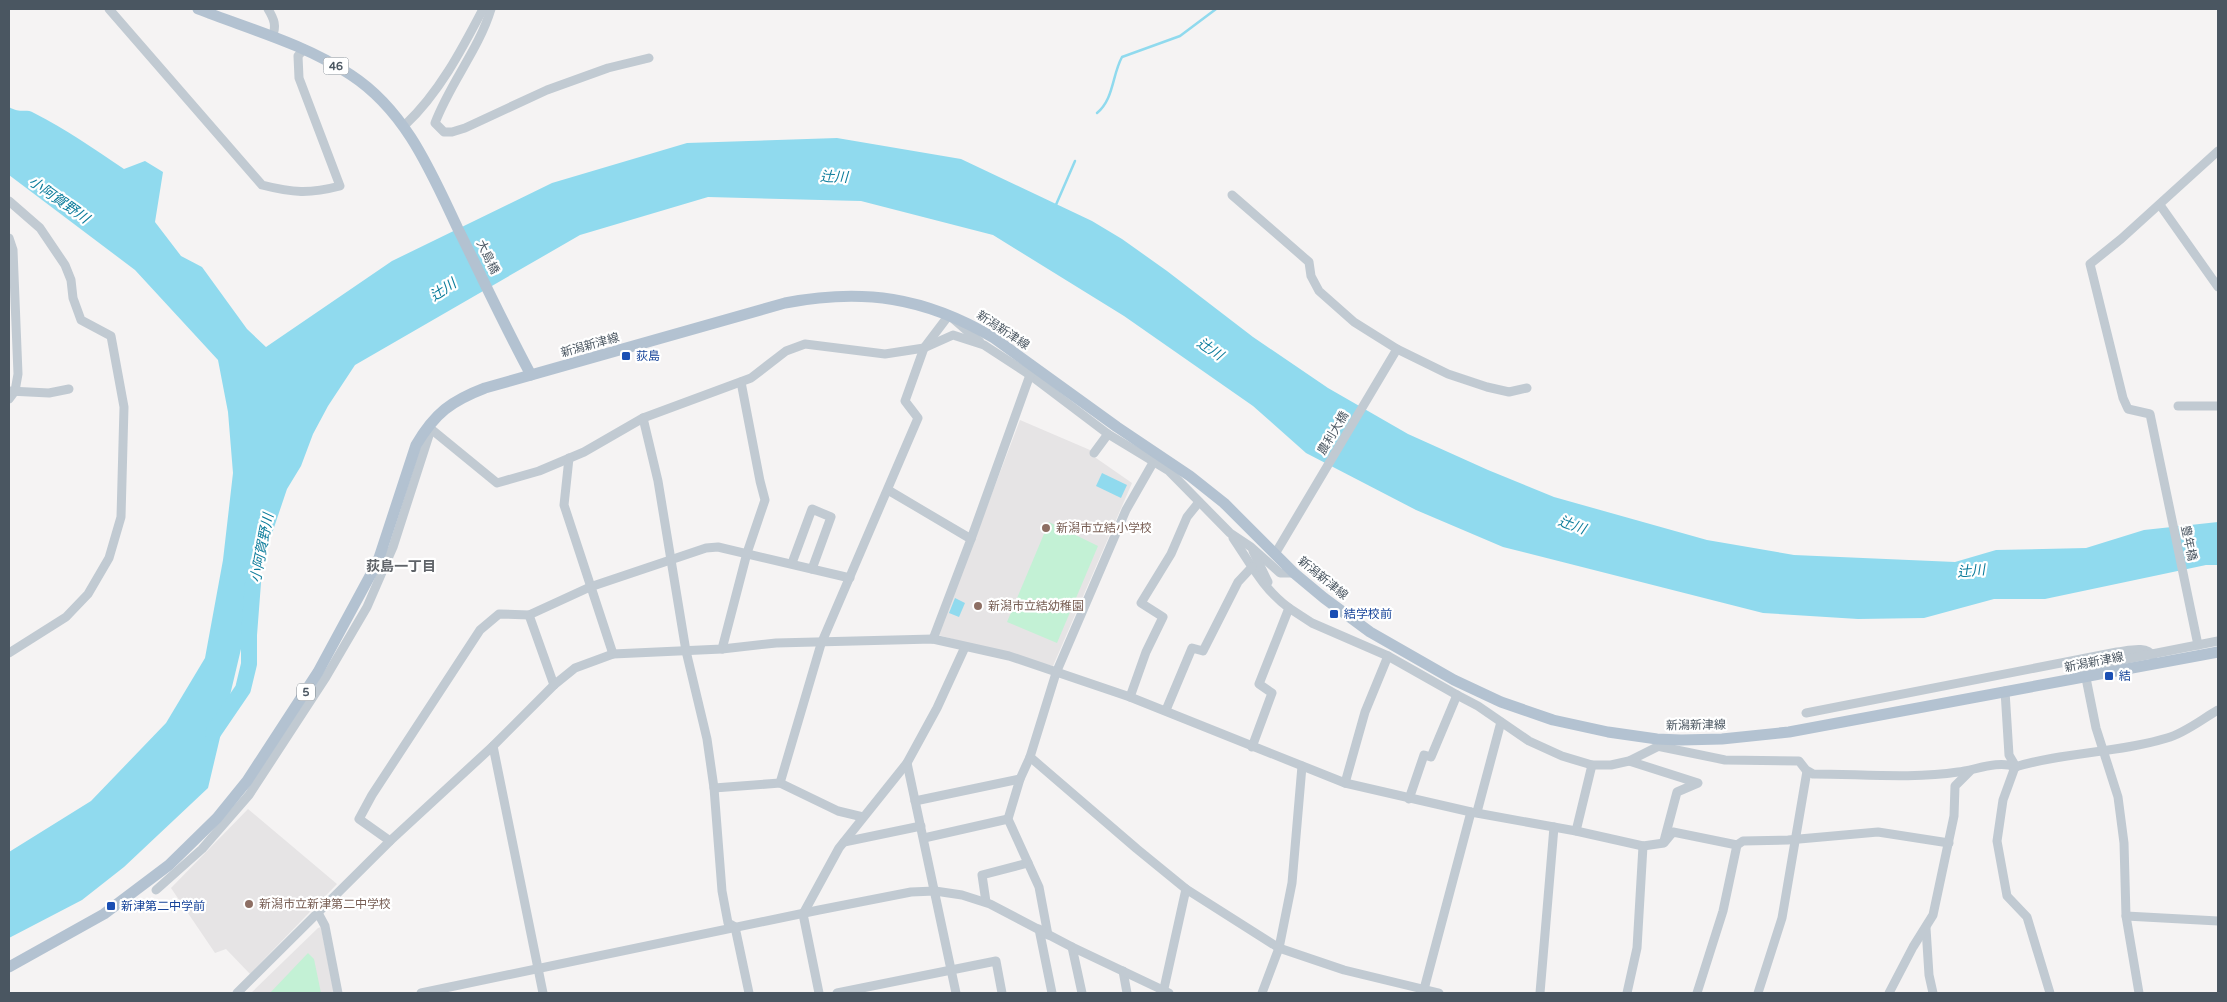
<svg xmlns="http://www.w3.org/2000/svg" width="2227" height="1002" viewBox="0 0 2227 1002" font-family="'Varela Round','Noto Sans JP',sans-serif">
<rect width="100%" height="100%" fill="#f5f3f3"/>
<!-- education -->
<g fill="#e6e4e5">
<path d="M1020,420l70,30 6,8 36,25 -79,183 -115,-31z"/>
<path d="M248,809l89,75 -87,90 -24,-25 -11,4 -44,-65z"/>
<path d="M321,927l13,66h-83l67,-65z"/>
</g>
<!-- green -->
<g fill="#c3f1d5">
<path d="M1049,522l49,24 -41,97 -50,-21z"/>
<path d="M308,953l6,6 7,34h-51z"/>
</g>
<!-- water -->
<g fill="#90daee">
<path d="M9,107c12,7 17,1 25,6 32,16 60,36 90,56l21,-8 18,11 -8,50 26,34 21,11 45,62 19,18 126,-86 160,-78 135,-40 150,-5 124,21 131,62 30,18 45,32 86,66 75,51 80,46 80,36 66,27 153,43 87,15 161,7 41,-12 90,-2 58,-18 74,-8v43h-12l-161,34h-51l-70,19 -66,1 -95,-6 -260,-66 -87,-37 -110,-57 -53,-47 -129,-90 -131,-81 -132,-34 -153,-4 -128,38 -225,130 -27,41 -15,28 -12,32 -14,23 -27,80 -52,219 -84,79 -42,33 -73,38v-86l82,-51 75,-78 39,-65 18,-98 10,-87 -5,-61 -10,-52 -83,-90 -126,-95z"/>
<path d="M1102,473l25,12 -6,13 -25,-12z"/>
<path d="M955,598l10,5 -6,14 -10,-4z"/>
</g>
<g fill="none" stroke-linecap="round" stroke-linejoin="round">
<!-- stream -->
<g stroke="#90daee" stroke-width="2.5">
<path d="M1097,113c17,-14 15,-38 25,-56l58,-21 36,-27"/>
<path d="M1055,207l20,-46"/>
</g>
<!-- river -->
<path stroke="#90daee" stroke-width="16" d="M213,733l30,-44 6,-25v-29l4,-52"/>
<!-- minor -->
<g stroke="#c1cad2" stroke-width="9">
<path d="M109,9l153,176c31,8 47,9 78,1l-41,-108 -1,-22 6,-7"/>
<path d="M268,9c6,10 9,17 4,28"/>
<path d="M491,9c-12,40 -41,74 -56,114l9,9h8l13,-4 82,-38 61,-22 41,-10"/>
<path d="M405,125c34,-32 56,-74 78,-116"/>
<path d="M1232,195l77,67 2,14 8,15 35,31 43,27 51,25 39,13 22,5 18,-4"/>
<path d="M9,201l31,27 25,37 6,15 2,18 8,22 30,16 13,71 -3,110 -12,41 -21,36 -22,23 -57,36"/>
<path d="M2160,205l58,82"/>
<path d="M9,238l4,12 5,124 -3,17 -6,8"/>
<path d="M9,391l40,2 20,-4"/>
<path d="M2178,406h40"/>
<path d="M643,418l15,63 28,170 21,88 7,49 8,103 6,32 7,4 14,66"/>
<path d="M425,430l6,-1 66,54 42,-12 45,-19 59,-34 108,-40 35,-27 19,-7 80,10 39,-6 29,-13 31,10 46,30 78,59 61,37 61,62 21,14 29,26h14"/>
<path d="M1094,453l14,-19"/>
<path d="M569,458l-5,47 49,149"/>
<path d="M888,490l83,49 -38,100"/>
<path d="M1233,538c17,25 31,52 56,70l-30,76 13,9 -20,54"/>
<path d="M971,539l59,-164"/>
<path d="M1253,551l15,31"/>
<path d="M1275,554l122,-205"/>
<path d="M792,563l20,-54 19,8 -19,52"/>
<path d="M1289,608l23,15 76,33 69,39 21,11 51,35 33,15 30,9h19l18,-4 32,-16"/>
<path d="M529,615l25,70"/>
<path d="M2198,645l-48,-231 -22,-5 -5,-11 -33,-134 31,-25 97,-88"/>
<path d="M722,649l25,-96 18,-53 -5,-19 -19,-99"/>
<path d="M2005,691l4,64 7,12"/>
<path d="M1130,697l16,-45 17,-35 -22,-14 30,-49 16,-37 12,-15"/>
<path d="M1166,710l26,-62 11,3 35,-69 14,-15"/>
<path d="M1806,713l311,-61c11,-1 29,-7 36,4"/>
<path d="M493,746l50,247"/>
<path d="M1657,746l68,14 74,1 7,9 7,4c47,0 100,5 145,-2 17,-2 41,-12 57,-5 49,-15 103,-14 152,-29 18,-5 35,-19 51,-28"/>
<path d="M1030,757l107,92 49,40 93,59 65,22 95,23"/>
<path d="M1629,761l69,22 -21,9 -13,49"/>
<path d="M907,763l49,230"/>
<path d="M2015,767l-12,33 -6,41 10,55 20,21 23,76"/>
<path d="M780,783l41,-139 97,-226 -13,-17 19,-53 25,-33 31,27"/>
<path d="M1345,783l20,-71 23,-56"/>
<path d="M714,788l66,-5 58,28 25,6"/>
<path d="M1409,799l15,-44 7,2 26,-62"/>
<path d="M915,801l105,-22"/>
<path d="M1477,812l24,-90"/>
<path d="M1576,831l16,-66"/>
<path d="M924,838l84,-19"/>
<path d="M390,841l-31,-22 13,-24 108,-165 19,-16 30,1 61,-28 116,-39 12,-1 132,31"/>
<path d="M844,842l77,-16"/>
<path d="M156,890l46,-41 47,-54 77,-118 41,-70 26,-60 38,-118"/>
<path d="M986,902l-4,-27 46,-12"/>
<path d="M318,913l7,13 13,67"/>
<path d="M2126,916l92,5"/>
<path d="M1926,928l3,47 4,18"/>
<path d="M1039,929l13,64"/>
<path d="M1048,935l-9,-48 -31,-68 12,-40 10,-22 26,-84 70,-163 28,-49 -5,-3"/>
<path d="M1072,947l10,46"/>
<path d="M1123,971l4,22"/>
<path d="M237,993l153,-152 103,-95 61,-61 21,-17 38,-14 109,-5 54,-6 157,-4 76,17 121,41 215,86 126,29 105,19 67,15 21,-3 9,-11 64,13 6,-4 45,-1 90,-8 71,11"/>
<path d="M421,993l398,-83 92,-18 24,-1 27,4 28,9 82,43 97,46"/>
<path d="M819,993l-16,-79 36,-66 68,-85 30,-55 28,-61"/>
<path d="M837,993l159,-32 6,32"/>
<path d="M1163,993l23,-104"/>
<path d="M1262,993l17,-45 13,-65 10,-117"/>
<path d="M1423,993l48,-181"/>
<path d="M1540,993l14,-166"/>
<path d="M1627,993l10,-45 6,-102"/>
<path d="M1697,993l26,-82 14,-66"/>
<path d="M1758,993l24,-75 25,-147"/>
<path d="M1889,993l24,-46 20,-32 21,-99 1,-30 15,-15"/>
<path d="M2139,993l-13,-77 -2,-73 -6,-46 -22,-69 -10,-50 -5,-10 137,-27"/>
</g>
<!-- major -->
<g stroke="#b3c2d1" stroke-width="11">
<path d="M198,9c51,20 107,35 153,66 55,36 80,97 107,154 24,48 47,98 73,146"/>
<path d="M9,967l95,-53 65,-49 48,-47 30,-37 71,-109 60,-111 38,-116c19,-32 35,-44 69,-57l300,-85c78,-15 140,-6 209,35l123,89 73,49 34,27 70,70 30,25 46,34 84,48 47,22 52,18 55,12 49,7 24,1 41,-1 67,-7 429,-80"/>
</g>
</g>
<!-- markers -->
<g fill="#1a4fb4" stroke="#fff" stroke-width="2">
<rect x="621" y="351" width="10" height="10" rx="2.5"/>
<rect x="1329" y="609" width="10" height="10" rx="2.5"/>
<rect x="2104" y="671" width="10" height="10" rx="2.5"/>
<rect x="106" y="901" width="10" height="10" rx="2.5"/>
</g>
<g fill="#8d6e63" stroke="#fff" stroke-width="2">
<circle cx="1046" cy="528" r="5"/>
<circle cx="978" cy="606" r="5"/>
<circle cx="249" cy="904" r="5"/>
</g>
<g text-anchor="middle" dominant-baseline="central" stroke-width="4.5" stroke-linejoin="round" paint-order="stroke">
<!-- shield labels -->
<g fill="#fff" stroke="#808990" stroke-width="1">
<rect x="323.5" y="57.5" width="25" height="17" rx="4"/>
<rect x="297" y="683.5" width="18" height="17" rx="4"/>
</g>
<g font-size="11" font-weight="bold" fill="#4a5661">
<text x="336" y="66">46</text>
<text x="306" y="692">5</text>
</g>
<!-- street labels -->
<g font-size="12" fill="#4a5661" stroke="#fff">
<text transform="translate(488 257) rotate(64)">大島橋</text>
<text transform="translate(1003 330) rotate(33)">新潟新津線</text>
<text transform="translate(590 345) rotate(-16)">新潟新津線</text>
<text transform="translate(1333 433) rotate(-59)">農利大橋</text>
<text transform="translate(2189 543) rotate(78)">豊年橋</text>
<text transform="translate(1323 578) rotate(39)">新潟新津線</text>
<text transform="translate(2094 662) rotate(-11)">新潟新津線</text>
<text transform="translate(1696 725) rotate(-1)">新潟新津線</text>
</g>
<!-- transit labels -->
<g font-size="12" fill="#164399" stroke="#fff" text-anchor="start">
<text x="636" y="356">荻島</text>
<text x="1344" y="614">結学校前</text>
<text x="2119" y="676">結</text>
<text x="121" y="906">新津第二中学前</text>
</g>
<!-- education labels -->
<g font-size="12" fill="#785e54" stroke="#fff" text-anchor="start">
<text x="1056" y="528">新潟市立結小学校</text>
<text x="988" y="606">新潟市立結幼稚園</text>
<text x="259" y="904">新潟市立新津第二中学校</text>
</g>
<!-- water labels -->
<g font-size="14" font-style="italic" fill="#0c7c9b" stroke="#fff">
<text transform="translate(834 177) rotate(2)">辻川</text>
<text transform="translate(59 200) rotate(35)">小阿賀野川</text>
<text transform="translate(443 290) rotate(-34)">辻川</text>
<text transform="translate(1210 349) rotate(34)">辻川</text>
<text transform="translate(1572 525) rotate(20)">辻川</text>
<text transform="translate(262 548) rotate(-79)">小阿賀野川</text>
<text transform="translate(1971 571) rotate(-5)">辻川</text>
</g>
<!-- neighbourhood labels -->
<g font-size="14" font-weight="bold" fill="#5f6368" stroke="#fff">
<text x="401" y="566">荻島一丁目</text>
</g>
</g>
<!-- border -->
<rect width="2227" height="1002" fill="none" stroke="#4a5661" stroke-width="20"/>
</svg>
